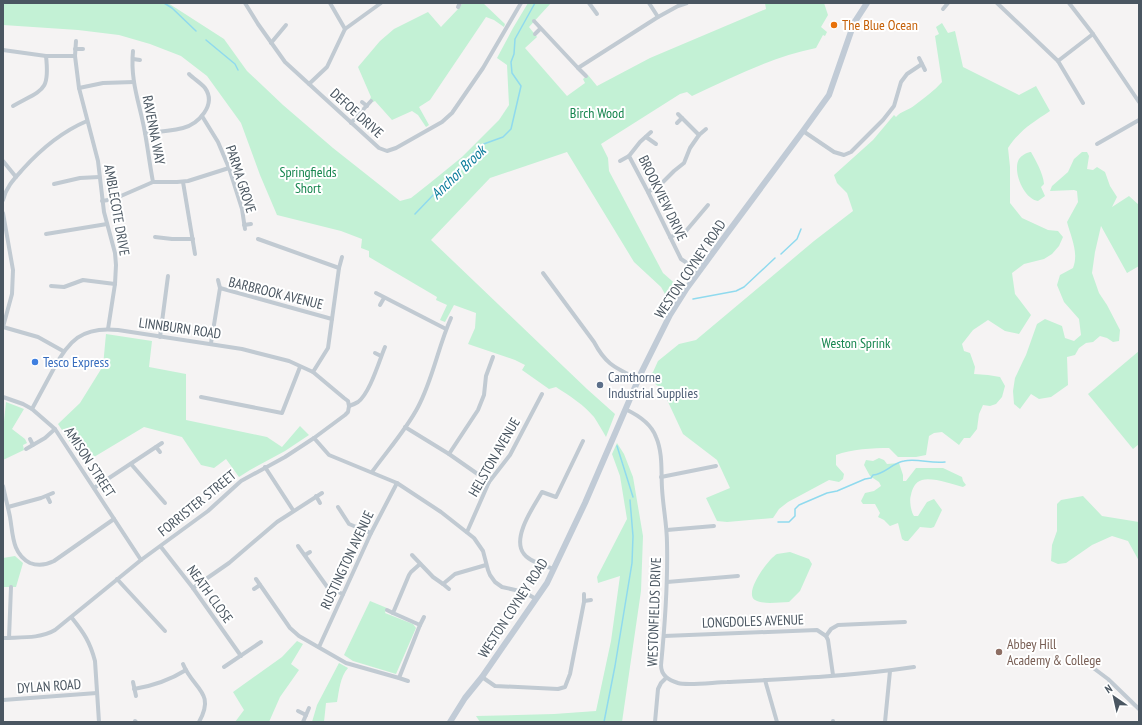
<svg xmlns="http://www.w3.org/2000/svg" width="1142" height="725" viewBox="0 0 1142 725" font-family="'PT Sans Narrow',sans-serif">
<rect width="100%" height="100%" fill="#f5f3f3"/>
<!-- green -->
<g fill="#c3f1d5">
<path d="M3,3h165l56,36 23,32 36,34 50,43 67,53 11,-3 19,-15 32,-26 37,-37 10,-15 -2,-40 -10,-7 16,-30 15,-25h23l-22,24 8,10 -12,11 42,48 18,-13 -2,-4 5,-4 9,11 53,-28 116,-49 -1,-6h59l4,12 -7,12 6,5 -2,4 -2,-1 -7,13c-44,9 -83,29 -124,48l-5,-4 -7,2 -79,50 7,14 1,13 54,102 16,14 -10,14 -8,-14 -27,-25 -67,-110 -77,26 -59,62 156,149 28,25 -9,23c-4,-7 -8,-14 -12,-20 -10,-12 -24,-21 -38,-30l-7,2 -27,-19 3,-5 -10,-5 -47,-16 7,-16 1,-15 -22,-8 -9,17 -5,-2 7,-15 -11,-5 1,-3 -68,-40v-6l-8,-3 1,-9 -21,-8 -64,-16 -17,-40 -19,-52 -34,-47 -26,-20 -31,-12 -31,-9 -41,-5 -75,-5z"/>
<path d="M463,3h20l22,21 -1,3 -10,-7 -8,-3 -56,83 -11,7 10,18 -3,2 -8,-12 -6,-4 -20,9 -17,-19 -2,1 -3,-3 1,-2 -13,-30 22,-26 14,-12 34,-17 13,15 17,-18z"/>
<path d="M942,23l6,10 7,-2 8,36 56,28 17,-9 14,25c-18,12 -30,19 -42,37l2,19v36l12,15 26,12 10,1 5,6 -4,9 -7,8 -8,5 -20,5 -12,9 3,21 16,21 -12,19 -14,-3 -17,-11 -15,10 -11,14 2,7 6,2 5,14 -1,7 14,1 12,2 5,9 -3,11 -6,7 -6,2 -7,-1 -4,9 -2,15 -7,9h-6l-5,7 -17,-13 -8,1 -5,3 -3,19 -10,2h-18l-9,-9c-16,0 -38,1 -53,7v10l8,9 -1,5 -4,3 -10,-2 -41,22 -9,7 -6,9 -46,4 -10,-1 -11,-23 24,-10 -13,-28 -34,-26 -21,-45 -15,-11 6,-6 5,-11 21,-17 17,-4 118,-99 39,-30 -6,-18 -10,-10 -3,-8 39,-35 21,-25 2,2c5,-6 13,-7 19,-12 9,-7 19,-14 27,-23l-7,-46 4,-2 -3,-7z"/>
<path d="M1030,152h1c5,9 12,21 13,32l-3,3 4,9 -7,5c-14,-2 -26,-30 -19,-42 2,-3 7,-6 11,-7z"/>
<path d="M1082,152h5l2,4 -2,13 6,1 4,-3 8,5 5,14 7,11 -5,10 17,-11 10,9v61l-12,7 -26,-47 -6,26 -3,21 7,20 8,12 13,25 -1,11 -6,1 -6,-4 -7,-2 -7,6 -7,1 -7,5 -4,7 -8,2 1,28 -17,12 -12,2 -8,-5 -11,15 -6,-5 -1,-13 2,-13 8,-17 3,-6 11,-31 8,-5 17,7 3,12 9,3 7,-6 -2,-16 -15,-17 -7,-17 3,-10 13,-7c6,-15 -2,-31 -6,-46l11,-20 -1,-11 -3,-1 -24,1 2,-5 16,-14 6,-13z"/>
<path d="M106,334l46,7 -3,26 37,7v46l81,17 15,10 18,-21 9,9 -24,16 -35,19 -11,7 -13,-18 -12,9 -13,-3 -19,-28 -38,-10 -60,36 -26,-39 22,-21 23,-37z"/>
<path d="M1139,351v93l-6,5 -45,-55z"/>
<path d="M6,402l18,7 -12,20 13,10 2,4 -4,2 1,5 -21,10v-29z"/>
<path d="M617,443l7,11 9,23 10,59 -2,55 -19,131h-142l-4,-6 78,-2 42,-3 15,-70 9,-65 -22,7 -1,-6 30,-58 -7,-43 -8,-22z"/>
<path d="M879,458l5,2 3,4 12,-1 4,12v6h3l10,-13h27l19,9 1,4 3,4 -3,2c-11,-3 -31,-10 -41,-7 -7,2 -10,9 -11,15 -2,5 0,17 3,21h4l9,-14 7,-3 8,11 -8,17 -3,1 -11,-1 -12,14h-3l-3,-2 -4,-16 -8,3 -6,-6 -6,-3 2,-4 -5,-9h-12l-2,-3 4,-8 9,-2 7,-5 -2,-4 -9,-6 -6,-11 2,-5 7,1z"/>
<path d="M1083,496l19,20 37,6v39l-11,-20 -16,-5 -20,9 -26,18 -8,1 -7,-3 1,-16 5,-14v-27l4,-4z"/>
<path d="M790,552l19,7 3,5 -12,27 -11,11c-10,0 -25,3 -34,-2 -12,-7 14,-42 22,-46 4,-1 9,-1 13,-2z"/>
<path d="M15,556l8,7 -7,24h-13v-29z"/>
<path d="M370,601l17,7 -2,5 28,11 3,4 -20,46 -43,-13 -9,-6z"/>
<path d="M297,641l6,3 -12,20 8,6 -19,27 -11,25h-34l9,-12 -11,-18 49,-35z"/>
<path d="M339,663l9,5c-8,9 -9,23 -11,34l-11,1 -2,19h-12l5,-17z"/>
</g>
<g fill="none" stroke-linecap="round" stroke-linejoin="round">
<!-- stream -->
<g stroke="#90daee" stroke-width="1.5">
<path d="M164,3l8,5 24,23"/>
<path d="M206,40l29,24 3,6"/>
<path d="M415,214l66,-69 22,-8 8,-8 10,-43 -9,-13 -1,-11 3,-8 1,-15 20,-36"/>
<path d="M781,254l16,-15 4,-10"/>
<path d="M693,299l43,-8 8,-4 31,-29"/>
<path d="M617,446l16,51"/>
<path d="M778,522h11l6,-6v-7l4,-4 28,-12 10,-2 28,-12 6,-1 2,-3c12,-1 19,-12 31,-14 13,-3 27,3 41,1"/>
<path d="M604,722l11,-56 17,-103 1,-27 -3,-36"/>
</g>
<!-- street -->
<g stroke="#c1cad2" stroke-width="4">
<path d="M245,3l13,21 27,38 94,86 8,3 9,-3 46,-26 10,-9 31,-45 38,-65"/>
<path d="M330,3l15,26"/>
<path d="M589,3l8,11"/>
<path d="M649,3l9,14"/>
<path d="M997,3l61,58 25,42"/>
<path d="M1069,3l24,31 46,68"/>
<path d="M458,7l2,-4"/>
<path d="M943,9l5,-6"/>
<path d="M534,21l44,47 80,-51 20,-11 9,-3"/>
<path d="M535,34l5,-5"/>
<path d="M271,43l15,-18"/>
<path d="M75,49h8"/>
<path d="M3,50l43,6h29l4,32 19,73 6,51 11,41 1,12 -1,19 -7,45"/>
<path d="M133,51c-3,31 7,53 12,82 3,17 5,33 8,49"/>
<path d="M75,56l1,-15"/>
<path d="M919,58l6,12"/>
<path d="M133,59l7,1"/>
<path d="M1058,61l35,-27"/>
<path d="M578,68l8,8"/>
<path d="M309,84l18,-17 18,-38 36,-26"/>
<path d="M79,88l24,-5 31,-1"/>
<path d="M362,102l5,4"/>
<path d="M13,106c30,-17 37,-14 33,-50"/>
<path d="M202,116l16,26 11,26 13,41 3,20"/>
<path d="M351,123l20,-22"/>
<path d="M677,123l5,-5"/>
<path d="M803,131l31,21 10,3 7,-3 32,-32 11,-14 7,-24 6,-8 15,-10"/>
<path d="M651,132l-11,10 -11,14 19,36 33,67 18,12"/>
<path d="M145,133c13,-1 26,-2 38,-5 15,-4 34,-23 22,-40 -4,-5 -11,-9 -16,-14"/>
<path d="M699,135l7,-6"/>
<path d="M646,137l10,7"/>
<path d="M1097,144l42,-24"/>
<path d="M3,161l13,16"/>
<path d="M620,161l9,-5"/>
<path d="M183,182l12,72"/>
<path d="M54,184l26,-6 19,-1"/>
<path d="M648,192l15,-10 11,-11 10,-8 6,-15 9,-13 -21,-21"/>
<path d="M3,200c3,-13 11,-21 20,-31 19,-21 38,-37 64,-48"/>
<path d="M102,201l12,-2 39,-17h24l11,-1 41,-13"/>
<path d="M3,213l10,57 -1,24 -9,33"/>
<path d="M244,225l7,-1"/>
<path d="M46,234l61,-10"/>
<path d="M155,237l17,2h21"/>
<path d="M670,237l16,-6 22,-26"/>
<path d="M258,239l81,29"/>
<path d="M543,273l51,69c12,23 22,26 44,37"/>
<path d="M218,280l2,8"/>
<path d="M51,286l13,1 19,-7 32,4"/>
<path d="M376,293l70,36"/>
<path d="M380,305l4,-7"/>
<path d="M3,327l35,10 25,14"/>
<path d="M160,337l8,-61"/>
<path d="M211,343l9,-55 112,31"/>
<path d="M375,353l6,3"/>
<path d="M313,372l15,-24 11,-80 3,-11"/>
<path d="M3,397l20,7 9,5 23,20 86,131"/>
<path d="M201,397l81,16 18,-46"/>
<path d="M349,406c3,-1 6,-2 9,-4 12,-9 21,-41 27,-55"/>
<path d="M32,409c7,-13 14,-26 21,-39 15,-29 29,-44 65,-40l124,19 47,12 24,11 31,26 4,3 1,5"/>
<path d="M625,409c13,6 26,14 31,28 7,16 5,35 6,51 1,19 5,37 5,55 1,41 -2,81 -6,122 0,11 8,15 17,18 10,3 38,-1 49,-1 61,-3 127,-6 187,-15"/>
<path d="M405,427l44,27 40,28"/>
<path d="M314,438l15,17 68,28 44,29 33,26 9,13 5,19 2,5 5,7 7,5 22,5 12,7"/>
<path d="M30,439l3,6"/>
<path d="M156,447l4,5"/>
<path d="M26,449l19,-11 10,-9"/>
<path d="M449,454l29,-44 6,-15 2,-19 7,-19"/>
<path d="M131,464l34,39"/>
<path d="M265,467l28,43"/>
<path d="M372,472c15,-21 34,-42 46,-65 15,-28 20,-60 33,-89"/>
<path d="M661,477l55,-11"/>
<path d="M3,486c2,10 5,21 7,31 3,17 2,37 20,46 8,3 16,2 24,-2l60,-42"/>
<path d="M94,488l68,-45"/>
<path d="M47,496l3,6"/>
<path d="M316,496l4,7"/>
<path d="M8,507l33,-9 12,-5"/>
<path d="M338,507l11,17 22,9"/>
<path d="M667,530l47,-4"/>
<path d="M467,532l22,-50 21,-27 32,-61"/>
<path d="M298,546l30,42 15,6"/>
<path d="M161,547l32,41 48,68"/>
<path d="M305,555l5,-3"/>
<path d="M412,555l21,22 10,7 12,-10 31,-9"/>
<path d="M554,569c-9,-3 -24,-7 -30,-15 -13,-16 10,-48 18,-62l14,5 27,-56"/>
<path d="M117,579l48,52"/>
<path d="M256,579l34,49 9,8 47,27 53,15 21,-53 -27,-12 16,-38 2,-3 9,-8"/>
<path d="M667,582l71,-6"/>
<path d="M443,584l6,5"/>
<path d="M193,588l36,-25 48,-41 45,-29"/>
<path d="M254,589l6,-4"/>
<path d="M584,601l7,-1"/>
<path d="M387,610l6,3"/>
<path d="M72,618c12,15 18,24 23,43l4,61"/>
<path d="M420,625l4,-8"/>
<path d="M664,636l153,-6 9,6 2,4 5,35"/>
<path d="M826,636l5,-7 7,-4 67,-3"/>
<path d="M3,638c17,-1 37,1 52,-8l86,-70 67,-49 33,-30 44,-24 29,-19 31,-23 3,-3 1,-6"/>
<path d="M9,638l2,-51"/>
<path d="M319,647l52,-114 26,-50"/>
<path d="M1087,661l5,6 16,12 31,30"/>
<path d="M183,664c10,25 33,28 16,58"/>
<path d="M224,667l37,-25"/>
<path d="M482,677l13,9 63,3 7,-2 5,-13 14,-72v-8"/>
<path d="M399,678l9,3"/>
<path d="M765,680l12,42"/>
<path d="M133,682l3,14"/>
<path d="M134,689c18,-3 36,-9 52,-19"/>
<path d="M3,700l94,-7"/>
<path d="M298,711l8,4"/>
<path d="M135,721l1,1"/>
<path d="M833,721v1"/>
<path d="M303,722l6,-14"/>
<path d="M655,722l3,-33 3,-6 5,-5"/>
<path d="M885,722l5,-51"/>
</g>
<!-- secondary -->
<path stroke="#c1cbd6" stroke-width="6" d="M450,722l15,-24 17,-21 65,-94 38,-80 57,-132 28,-56 17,-27 33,-45 83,-112 26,-36 25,-72 13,-20"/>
</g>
<!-- markers -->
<circle fill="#e8710a" stroke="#fff" stroke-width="1.5" cx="834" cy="25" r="4"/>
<circle fill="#3f7fe0" stroke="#fff" stroke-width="1.5" cx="35" cy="362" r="4"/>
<circle fill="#5c6f8a" stroke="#fff" stroke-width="1.5" cx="600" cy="385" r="4"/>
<circle fill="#8d6e63" stroke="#fff" stroke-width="1.5" cx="999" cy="652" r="4"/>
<g text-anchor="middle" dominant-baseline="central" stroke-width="4" stroke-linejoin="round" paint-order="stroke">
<!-- food labels -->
<g font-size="14" fill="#c56008" stroke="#fff" text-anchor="start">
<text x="842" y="25">The Blue Ocean</text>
</g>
<!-- street labels -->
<g font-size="14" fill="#4a5661" stroke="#fff">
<text transform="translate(357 113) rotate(42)">DEFOE DRIVE</text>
<text transform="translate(154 130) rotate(79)">RAVENNA WAY</text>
<text transform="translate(241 179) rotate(72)">PARMA GROVE</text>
<text transform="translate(663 198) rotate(64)">BROOKVIEW DRIVE</text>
<text transform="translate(117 210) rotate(80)">AMBLECOTE DRIVE</text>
<text transform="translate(690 269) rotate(-56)">WESTON COYNEY ROAD</text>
<text transform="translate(276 293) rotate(14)">BARBROOK AVENUE</text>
<text transform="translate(180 328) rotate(8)">LINNBURN ROAD</text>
<text transform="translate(494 457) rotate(-60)">HELSTON AVENUE</text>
<text transform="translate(90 462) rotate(57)">AMISON STREET</text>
<text transform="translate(197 503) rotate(-39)">FORRISTER STREET</text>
<text transform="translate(347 560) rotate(-65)">RUSTINGTON AVENUE</text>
<text transform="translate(210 594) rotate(54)">NEATH CLOSE</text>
<text transform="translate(513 608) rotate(-57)">WESTON COYNEY ROAD</text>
<text transform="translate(654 612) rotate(-88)">WESTONFIELDS DRIVE</text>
<text transform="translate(753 621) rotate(-2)">LONGDOLES AVENUE</text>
<text transform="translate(49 686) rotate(-4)">DYLAN ROAD</text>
</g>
<!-- park labels -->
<g font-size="14" fill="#17864f" stroke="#fff">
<text x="597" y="113">Birch Wood</text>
<text x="308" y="172">Springfields<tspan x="308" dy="16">Short</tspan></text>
<text x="856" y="343">Weston Sprink</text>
</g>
<!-- shop labels -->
<g font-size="14" fill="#366cbe" stroke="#fff" text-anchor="start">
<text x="43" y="362">Tesco Express</text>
</g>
<!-- service labels -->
<g font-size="14" fill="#4e5e75" stroke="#fff" text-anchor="start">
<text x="608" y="377">Camthorne<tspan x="608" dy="16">Industrial Supplies</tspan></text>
</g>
<!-- education labels -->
<g font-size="14" fill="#785e54" stroke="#fff" text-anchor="start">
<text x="1007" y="644">Abbey Hill<tspan x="1007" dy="16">Academy &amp; College</tspan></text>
</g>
<!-- water labels -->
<g font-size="15" font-style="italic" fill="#0c7c9b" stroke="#fff">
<text transform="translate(458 172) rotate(-44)">Anchor Brook</text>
</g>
</g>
<!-- border -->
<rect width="1142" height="725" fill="none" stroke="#4a5661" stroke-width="8"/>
<!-- north arrow -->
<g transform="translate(1114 697) rotate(326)" stroke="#ffffff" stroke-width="3" paint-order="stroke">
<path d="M0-3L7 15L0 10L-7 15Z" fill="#4a5661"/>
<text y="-6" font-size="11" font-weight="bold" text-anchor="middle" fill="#4a5661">N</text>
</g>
</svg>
